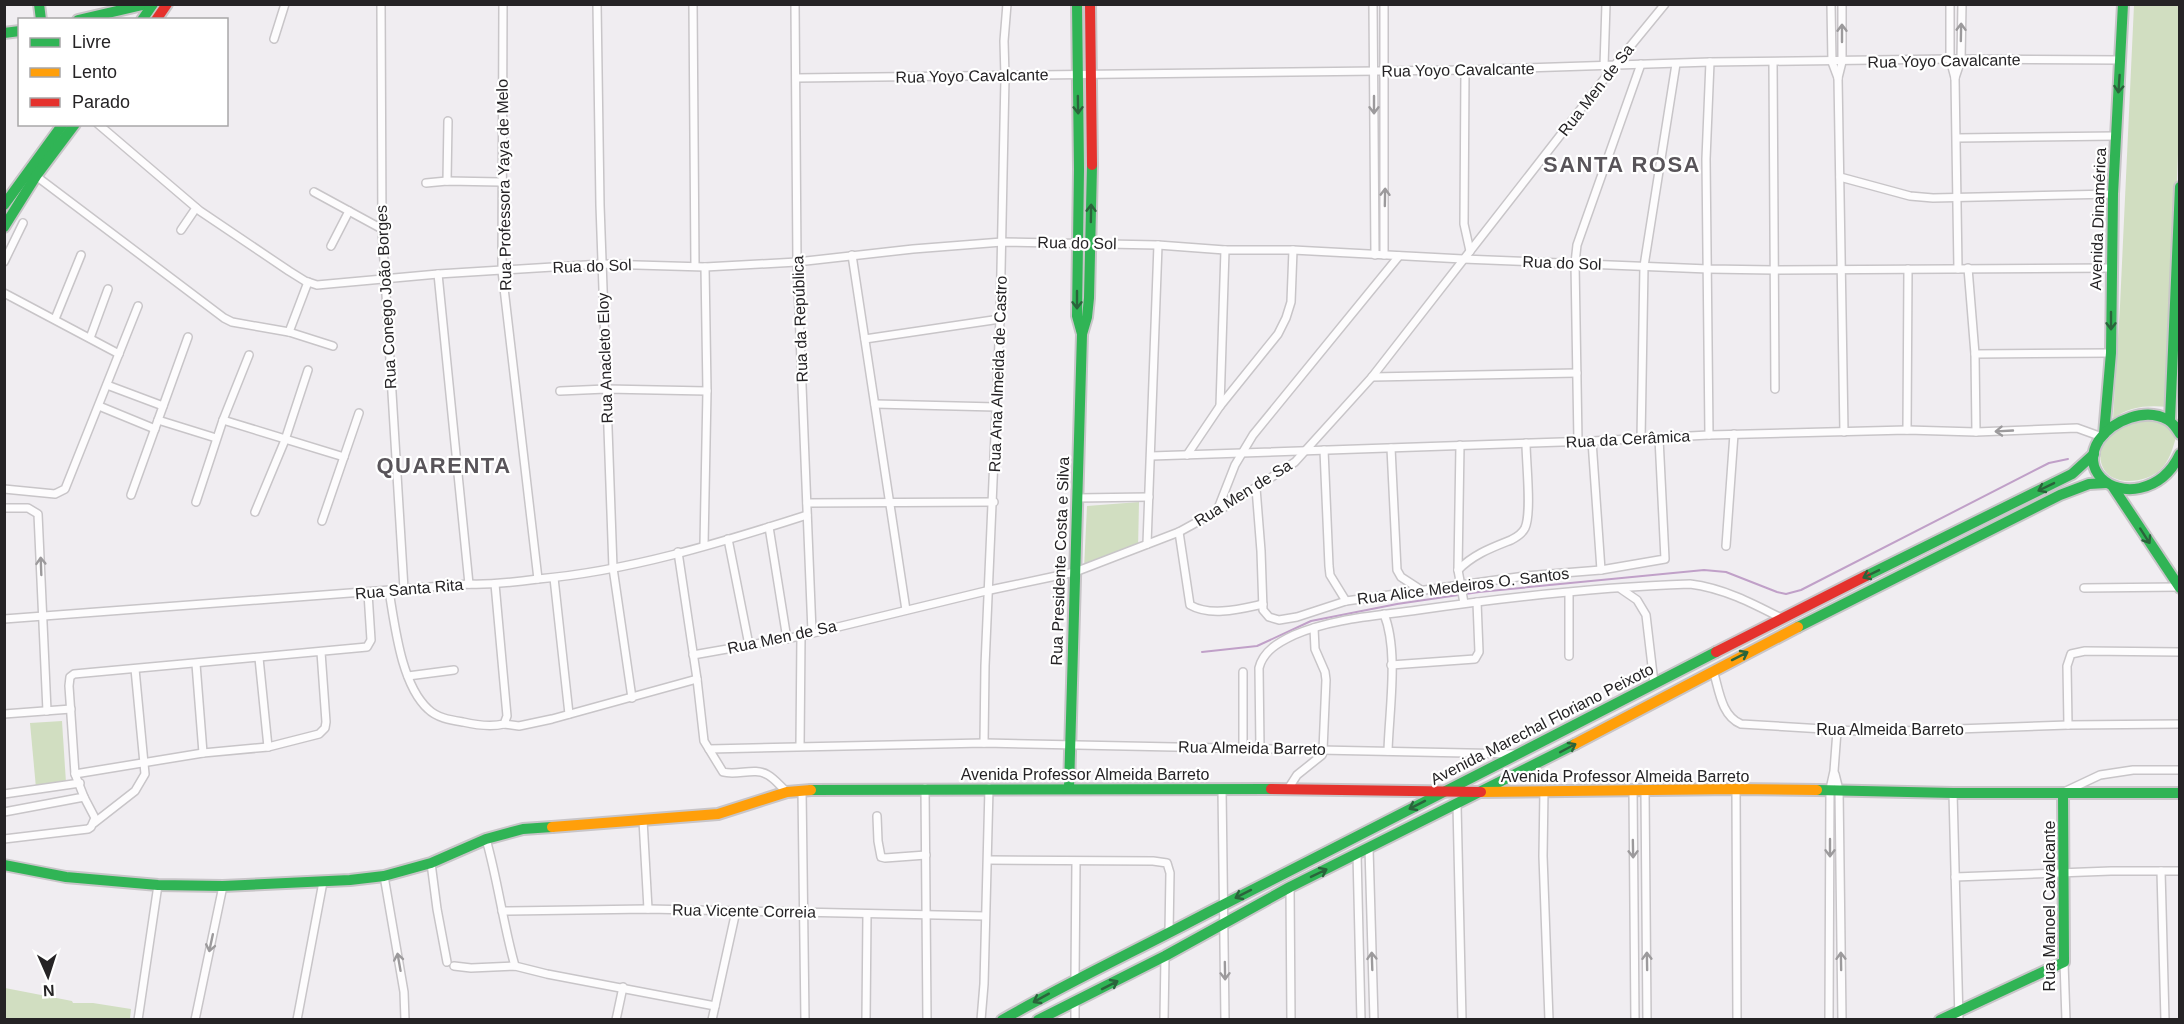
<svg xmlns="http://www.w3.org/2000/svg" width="2184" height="1024" viewBox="0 0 2184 1024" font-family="Arial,sans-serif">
<rect width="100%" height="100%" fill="#f0edf1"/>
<!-- green -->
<g fill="#d1dec1">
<path d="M1088,4v235l-6,90 -3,-324z"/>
<path d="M2134,5h45v124l-11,278c-19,-2 -40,-1 -55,12l7,-113z"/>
<path d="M2149,420c12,2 21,6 27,17 -3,11 -7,25 -16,33 -15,14 -53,18 -59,-8 -2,-7 1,-16 3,-23l16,-13z"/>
<path d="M1139,502l-1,48 -54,19 3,-63z"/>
<path d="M62,721l4,62 -30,5 -6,-65z"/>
<path d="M5,988l67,13 1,2h20l38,6 -1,10h-125z"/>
</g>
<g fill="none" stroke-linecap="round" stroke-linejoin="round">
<!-- stream -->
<path stroke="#c0a0c8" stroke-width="2" d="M1202,652l55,-6 54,-25 86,-17 82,-12 225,-22 22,2 51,20 9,2 15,-4 248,-127 19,-4"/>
<defs>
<g id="street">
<path d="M381,4l1,225 22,360"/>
<path d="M503,4l-1,267 36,308"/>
<path d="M597,4l3,201 13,363 19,130"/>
<path d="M693,4l2,262"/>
<path d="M795,4l2,258 15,370"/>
<path d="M1373,4l2,251"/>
<path d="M1831,4l1,58 6,16"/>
<path d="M1842,4v58l-4,16 6,354"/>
<path d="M1950,4v55l5,19 3,191"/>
<path d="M274,39l11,-35"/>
<path d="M1773,62l2,327"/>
<path d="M1604,66l2,-62"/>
<path d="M1465,70l-1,154 6,27"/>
<path d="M796,78l669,-8 245,-8 240,-3 171,1"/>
<path d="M1955,78l6,-18 1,-56"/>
<path d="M98,124l102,87 89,60 16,10 12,4 121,-11 164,-10 103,3 92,-5 116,-13 89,-7 156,3 67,5h68l170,9 245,10 66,1 337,-2"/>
<path d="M1957,138l159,-2"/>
<path d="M36,176l188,142 8,4 57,10 44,14"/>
<path d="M1840,177l70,19 23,2 180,-4"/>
<path d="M447,181l1,-60"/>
<path d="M426,183l21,-2 54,1"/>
<path d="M314,192l68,37"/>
<path d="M181,230l15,-22"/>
<path d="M331,246l18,-35"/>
<path d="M852,255l54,355"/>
<path d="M1384,255v-251"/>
<path d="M4,262l19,-39"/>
<path d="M1968,268l7,86 1,78"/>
<path d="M438,274l31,310"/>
<path d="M4,293l115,61"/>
<path d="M55,319l26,-64"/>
<path d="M289,332l19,-50"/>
<path d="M90,338l18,-49"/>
<path d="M865,339l135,-20"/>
<path d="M1975,354l136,-1"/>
<path d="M1372,377l205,-4"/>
<path d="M107,385l56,21"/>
<path d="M560,391l46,-2 101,2"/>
<path d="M875,404l121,3"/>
<path d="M99,406l56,23"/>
<path d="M1220,406l5,-156"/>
<path d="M158,420l58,18"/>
<path d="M223,420l121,37"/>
<path d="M1907,430l1,-161"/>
<path d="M1709,435l-3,-276 4,-97"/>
<path d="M1641,439l3,-173 32,-202"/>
<path d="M1592,441l9,129"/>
<path d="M1578,442l-3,-179 2,-18 64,-181"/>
<path d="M1460,445l-2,125 6,33"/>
<path d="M1391,448l6,122 4,7 20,13"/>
<path d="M1324,450l5,116 1,9 16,26"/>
<path d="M1187,455l33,-49 58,-72 8,-16 5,-16 2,-52"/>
<path d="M1151,456l441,-15 117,-6 198,-5 69,2 101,-4 25,9"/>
<path d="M1256,488l5,63 2,59 6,7 10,3 18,-3 49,-16 179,-25 76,-6 64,-11 -6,-121"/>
<path d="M4,489l51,5 10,-5 73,-183"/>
<path d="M131,495l57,-158"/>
<path d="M1077,498l72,-1"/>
<path d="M196,502l27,-82 26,-65"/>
<path d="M807,503l187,-1"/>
<path d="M4,508h24l10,6 9,197"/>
<path d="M1217,511l18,-46 18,-30 146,-179"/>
<path d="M255,512l30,-72 23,-70"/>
<path d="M322,521l37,-108"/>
<path d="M769,527l18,112"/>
<path d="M1179,532l11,73c21,12 50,4 73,-1"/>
<path d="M728,539l21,106"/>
<path d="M1147,544l11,-299"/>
<path d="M704,545l3,-154 -2,-124"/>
<path d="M1726,546l8,-112"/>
<path d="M678,552l19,127 7,62 19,31c14,4 32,-5 45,3 7,4 13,12 19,17"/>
<path d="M1458,570c16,-16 33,-22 53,-30 6,-3 11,-6 14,-12 7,-15 1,-66 1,-85"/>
<path d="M554,578l15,136"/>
<path d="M2084,588l95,-1"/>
<path d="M1621,589l16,11 9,15 8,68"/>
<path d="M389,591c6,35 12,93 39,118 9,9 23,11 35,13 13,3 28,5 41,2l3,-8 -12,-132"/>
<path d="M1384,614c15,37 5,97 4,137"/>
<path d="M4,619l465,-35c23,1 46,-2 69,-5 91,-8 182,-36 269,-64"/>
<path d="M321,652l5,70 -1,6 -6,6 -51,13 -65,6 -128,21 -6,-88 1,-9 4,-3 293,-27 4,-7 -3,-47"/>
<path d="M693,655l108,-19 189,-46 85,-18 104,-40 51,-28 65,-42 77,-85 243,-312 50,-61"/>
<path d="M1569,656v-63"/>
<path d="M259,658l9,89"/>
<path d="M196,664l7,89"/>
<path d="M1391,665l84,-6 4,-7 -2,-50"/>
<path d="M1713,670c6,19 8,46 28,54l132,8 195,-7 112,-1"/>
<path d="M1243,672v76"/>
<path d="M408,676l46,-6"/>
<path d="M4,714l67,-5"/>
<path d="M504,724l15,2 33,-7 145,-40"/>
<path d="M2068,725l-1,-59 4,-12 14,-3 95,1"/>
<path d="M984,743l1,-77 15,-347 5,-242 -1,-36 3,-37"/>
<path d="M800,746l1,-110"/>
<path d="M1260,748l-1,-80c4,-17 20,-26 35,-33 39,-17 83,-19 124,-25 90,-13 181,-23 272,-26 33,4 62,19 91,34"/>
<path d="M709,749l275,-6 532,11"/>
<path d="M1835,774l4,16 3,230"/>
<path d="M925,788l2,232"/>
<path d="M1222,789l3,231"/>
<path d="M1288,789l9,-14 25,-20 1,-5 3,-70 -1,-8 -10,-23 -1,-21"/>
<path d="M1736,789l1,231"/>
<path d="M802,790l3,230"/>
<path d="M1544,790l-1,66 6,164"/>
<path d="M1633,790l2,230"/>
<path d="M1645,791l2,229"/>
<path d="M2066,791l34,-16 33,-5h47"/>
<path d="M1953,793l6,227"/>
<path d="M4,794l76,-11"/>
<path d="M1457,805l5,215"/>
<path d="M4,812l80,-15 -9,-23"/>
<path d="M877,816l1,25 3,16 4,1 41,-3"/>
<path d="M643,820l5,89"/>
<path d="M94,823l41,-32 10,-17 -10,-105"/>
<path d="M4,839l84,-10 3,-2 4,-9 -11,-21"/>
<path d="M486,839c12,42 17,85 29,127"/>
<path d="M1369,848l5,172"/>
<path d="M1357,854l4,166"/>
<path d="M988,860l165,1 14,2 3,10 -1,60"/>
<path d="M431,863l6,46 10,53"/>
<path d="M2161,871l4,149"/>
<path d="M384,876l20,116 1,28"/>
<path d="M1955,877l156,-6h69"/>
<path d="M1290,887l1,133"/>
<path d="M502,911l146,-2 337,7"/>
<path d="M2064,962l2,58"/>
<path d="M454,966l17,2 44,-2 32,8 168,32"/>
<path d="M1075,979l1,-117"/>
<path d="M138,1020l20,-135"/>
<path d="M195,1020l28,-134"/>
<path d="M297,1020l26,-138"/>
<path d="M616,1020l7,-33"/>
<path d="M712,1020l24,-109"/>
<path d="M866,1020l1,-106"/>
<path d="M981,1020l3,-36 5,-196"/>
<path d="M1075,1020v-17"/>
<path d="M1164,1020l1,-64"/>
<path d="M1829,1020l1,-231 4,-18 3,-40"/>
</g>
<g id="fast">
<path d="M39,4l2,16"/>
<path d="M1077,4l2,165 -2,147 5,18"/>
<path d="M78,20l69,-16"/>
<path d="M142,20l11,-16"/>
<path d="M4,33l16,-2"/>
<path d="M4,205l59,-81"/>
<path d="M4,227l32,-51 39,-52"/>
<path d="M2170,420l10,-233"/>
<path d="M2104,434l7,-81 2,-159 10,-190"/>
<path d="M2180,434c-3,-5 -7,-11 -12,-14 -22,-13 -55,0 -69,20 -19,30 11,55 41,48 19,-4 32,-17 40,-34"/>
<path d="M2113,487l67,101"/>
<path d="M1866,576l206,-102 22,-20"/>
<path d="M1798,627l262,-132 29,-11 17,-1"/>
<path d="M1069,788l13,-454 5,-17 2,-19 3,-133"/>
<path d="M811,790l460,-1"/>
<path d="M1817,790l136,3h227"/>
<path d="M4,865l62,12 92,8 65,1 127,-6 34,-4 47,-13 55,-24 37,-10 29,-2"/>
<path d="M1002,1020c67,-38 137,-71 205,-107 169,-87 340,-173 509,-261"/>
<path d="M1038,1020l127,-64 125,-69 285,-143"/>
<path d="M1940,1020l124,-58 -1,-169"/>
</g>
<g id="slow">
<path d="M1575,744l223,-117"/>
<path d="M1481,792l255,-3 81,1"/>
<path d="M552,827l166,-13 69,-22 24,-2"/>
</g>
<g id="jam">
<path d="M1090,4l2,161"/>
<path d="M156,20l11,-16"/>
<path d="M1716,652l150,-76"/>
<path d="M1271,789l210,3"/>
</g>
</defs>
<!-- street casing -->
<use href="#street" stroke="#c8c5c8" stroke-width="10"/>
<!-- fast casing -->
<use href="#fast" stroke="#c8c5c8" stroke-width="14"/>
<!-- slow casing -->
<use href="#slow" stroke="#c8c5c8" stroke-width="14"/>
<!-- jam casing -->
<use href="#jam" stroke="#c8c5c8" stroke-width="14"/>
<!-- street -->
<use href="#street" stroke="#fdfcfd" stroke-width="7"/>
<!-- fast -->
<use href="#fast" stroke="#30b455" stroke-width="10"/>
<!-- slow -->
<use href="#slow" stroke="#ff9f0a" stroke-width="10"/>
<!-- jam -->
<use href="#jam" stroke="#e5322d" stroke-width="10"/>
</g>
<!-- one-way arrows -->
<defs><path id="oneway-shaft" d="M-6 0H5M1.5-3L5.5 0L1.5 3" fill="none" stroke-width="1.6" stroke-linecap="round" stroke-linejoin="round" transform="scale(1.5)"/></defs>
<g stroke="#9c9a9c">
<use href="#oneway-shaft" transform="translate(1961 32) rotate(-89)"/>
<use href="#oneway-shaft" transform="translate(1842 33) rotate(-90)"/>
<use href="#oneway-shaft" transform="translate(1374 105) rotate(90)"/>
<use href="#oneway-shaft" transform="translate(1385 197) rotate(-89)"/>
<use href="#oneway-shaft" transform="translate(2004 431) rotate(177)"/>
<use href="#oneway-shaft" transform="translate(41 566) rotate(-92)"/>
<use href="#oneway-shaft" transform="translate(1830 848) rotate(90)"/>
<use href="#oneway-shaft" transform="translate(1633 849) rotate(89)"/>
<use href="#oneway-shaft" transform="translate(211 943) rotate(102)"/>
<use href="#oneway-shaft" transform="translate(1372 961) rotate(-92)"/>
<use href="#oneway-shaft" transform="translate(1647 961) rotate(-91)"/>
<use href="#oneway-shaft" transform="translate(1841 961) rotate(-91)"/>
<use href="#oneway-shaft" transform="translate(399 962) rotate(-100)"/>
<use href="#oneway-shaft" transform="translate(1225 971) rotate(89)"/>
</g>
<g stroke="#2a643b">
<use href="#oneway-shaft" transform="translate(2119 84) rotate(94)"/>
<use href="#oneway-shaft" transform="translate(1078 105) rotate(89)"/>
<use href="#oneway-shaft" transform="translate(1091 213) rotate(-89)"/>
<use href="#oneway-shaft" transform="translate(1077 300) rotate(90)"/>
<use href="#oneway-shaft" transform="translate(2111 321) rotate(90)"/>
<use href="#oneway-shaft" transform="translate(2046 487) rotate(154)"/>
<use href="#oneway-shaft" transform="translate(2145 536) rotate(57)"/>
<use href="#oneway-shaft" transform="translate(1871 574) rotate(154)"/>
<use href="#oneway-shaft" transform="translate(1740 656) rotate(-27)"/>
<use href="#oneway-shaft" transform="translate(1568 748) rotate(-28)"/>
<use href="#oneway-shaft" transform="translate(1417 805) rotate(153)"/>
<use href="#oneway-shaft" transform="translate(1319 873) rotate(-26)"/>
<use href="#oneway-shaft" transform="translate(1243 894) rotate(153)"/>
<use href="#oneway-shaft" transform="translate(1110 985) rotate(-27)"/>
<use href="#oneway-shaft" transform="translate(1041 998) rotate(151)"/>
</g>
<g text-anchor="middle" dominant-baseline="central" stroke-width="4.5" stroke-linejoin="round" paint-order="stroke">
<!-- street labels -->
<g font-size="16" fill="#252325" stroke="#fff">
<text transform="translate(1944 61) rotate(-1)">Rua Yoyo Cavalcante</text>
<text transform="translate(1458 70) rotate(-1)">Rua Yoyo Cavalcante</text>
<text transform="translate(972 76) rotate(-1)">Rua Yoyo Cavalcante</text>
<text transform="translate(1596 90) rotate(-52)">Rua Men de Sa</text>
<text transform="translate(504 185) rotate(-91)">Rua Professora Yaya de Melo</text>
<text transform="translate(2098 219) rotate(-88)">Avenida Dinamérica</text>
<text transform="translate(1077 243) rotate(1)">Rua do Sol</text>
<text transform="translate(1562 263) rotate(2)">Rua do Sol</text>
<text transform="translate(592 266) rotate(-2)">Rua do Sol</text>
<text transform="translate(386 297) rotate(-93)">Rua Conego João Borges</text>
<text transform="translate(800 319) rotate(-92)">Rua da República</text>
<text transform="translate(605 358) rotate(-92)">Rua Anacleto Eloy</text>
<text transform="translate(998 374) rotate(-88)">Rua Ana Almeida de Castro</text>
<text transform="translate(1628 439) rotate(-3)">Rua da Cerâmica</text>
<text transform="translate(1243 493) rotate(-32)">Rua Men de Sa</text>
<text transform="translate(1060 561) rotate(-88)">Rua Presidente Costa e Silva</text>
<text transform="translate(1463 586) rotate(-7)">Rua Alice Medeiros O. Santos</text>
<text transform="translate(409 589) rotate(-5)">Rua Santa Rita</text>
<text transform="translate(782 637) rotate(-12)">Rua Men de Sa</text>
<text transform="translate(1542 724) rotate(-27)">Avenida Marechal Floriano Peixoto</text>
<text x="1890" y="729">Rua Almeida Barreto</text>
<text transform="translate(1252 748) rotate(1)">Rua Almeida Barreto</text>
<text x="1085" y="774">Avenida Professor Almeida Barreto</text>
<text x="1625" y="776">Avenida Professor Almeida Barreto</text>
<text transform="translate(2049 906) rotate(-90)">Rua Manoel Cavalcante</text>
<text transform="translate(744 911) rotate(1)">Rua Vicente Correia</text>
</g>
<!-- district labels -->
<g font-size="22" font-weight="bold" letter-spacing="1.5" fill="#585459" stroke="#fff">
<text x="1622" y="164">SANTA ROSA</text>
<text x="444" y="465">QUARENTA</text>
</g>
</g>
<!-- border -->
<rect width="2184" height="1024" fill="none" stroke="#252325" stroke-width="12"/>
<!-- legend -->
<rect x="18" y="18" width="210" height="108" fill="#ffffff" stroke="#a8a7a8" stroke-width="1.5"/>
<rect x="30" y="38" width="30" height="9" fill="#30b455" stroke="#a8a7a8" stroke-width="1.5"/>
<text x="72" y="48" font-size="18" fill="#252325">Livre</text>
<rect x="30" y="68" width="30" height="9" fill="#ff9f0a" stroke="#a8a7a8" stroke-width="1.5"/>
<text x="72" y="78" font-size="18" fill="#252325">Lento</text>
<rect x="30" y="98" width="30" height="9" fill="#e5322d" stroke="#a8a7a8" stroke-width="1.5"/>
<text x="72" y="108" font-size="18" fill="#252325">Parado</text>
<!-- north arrow -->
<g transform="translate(48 976) rotate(177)" stroke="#ffffff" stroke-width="4.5" paint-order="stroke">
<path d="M0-4.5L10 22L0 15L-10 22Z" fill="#252325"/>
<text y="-9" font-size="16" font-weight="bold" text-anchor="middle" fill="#252325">N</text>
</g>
</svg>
